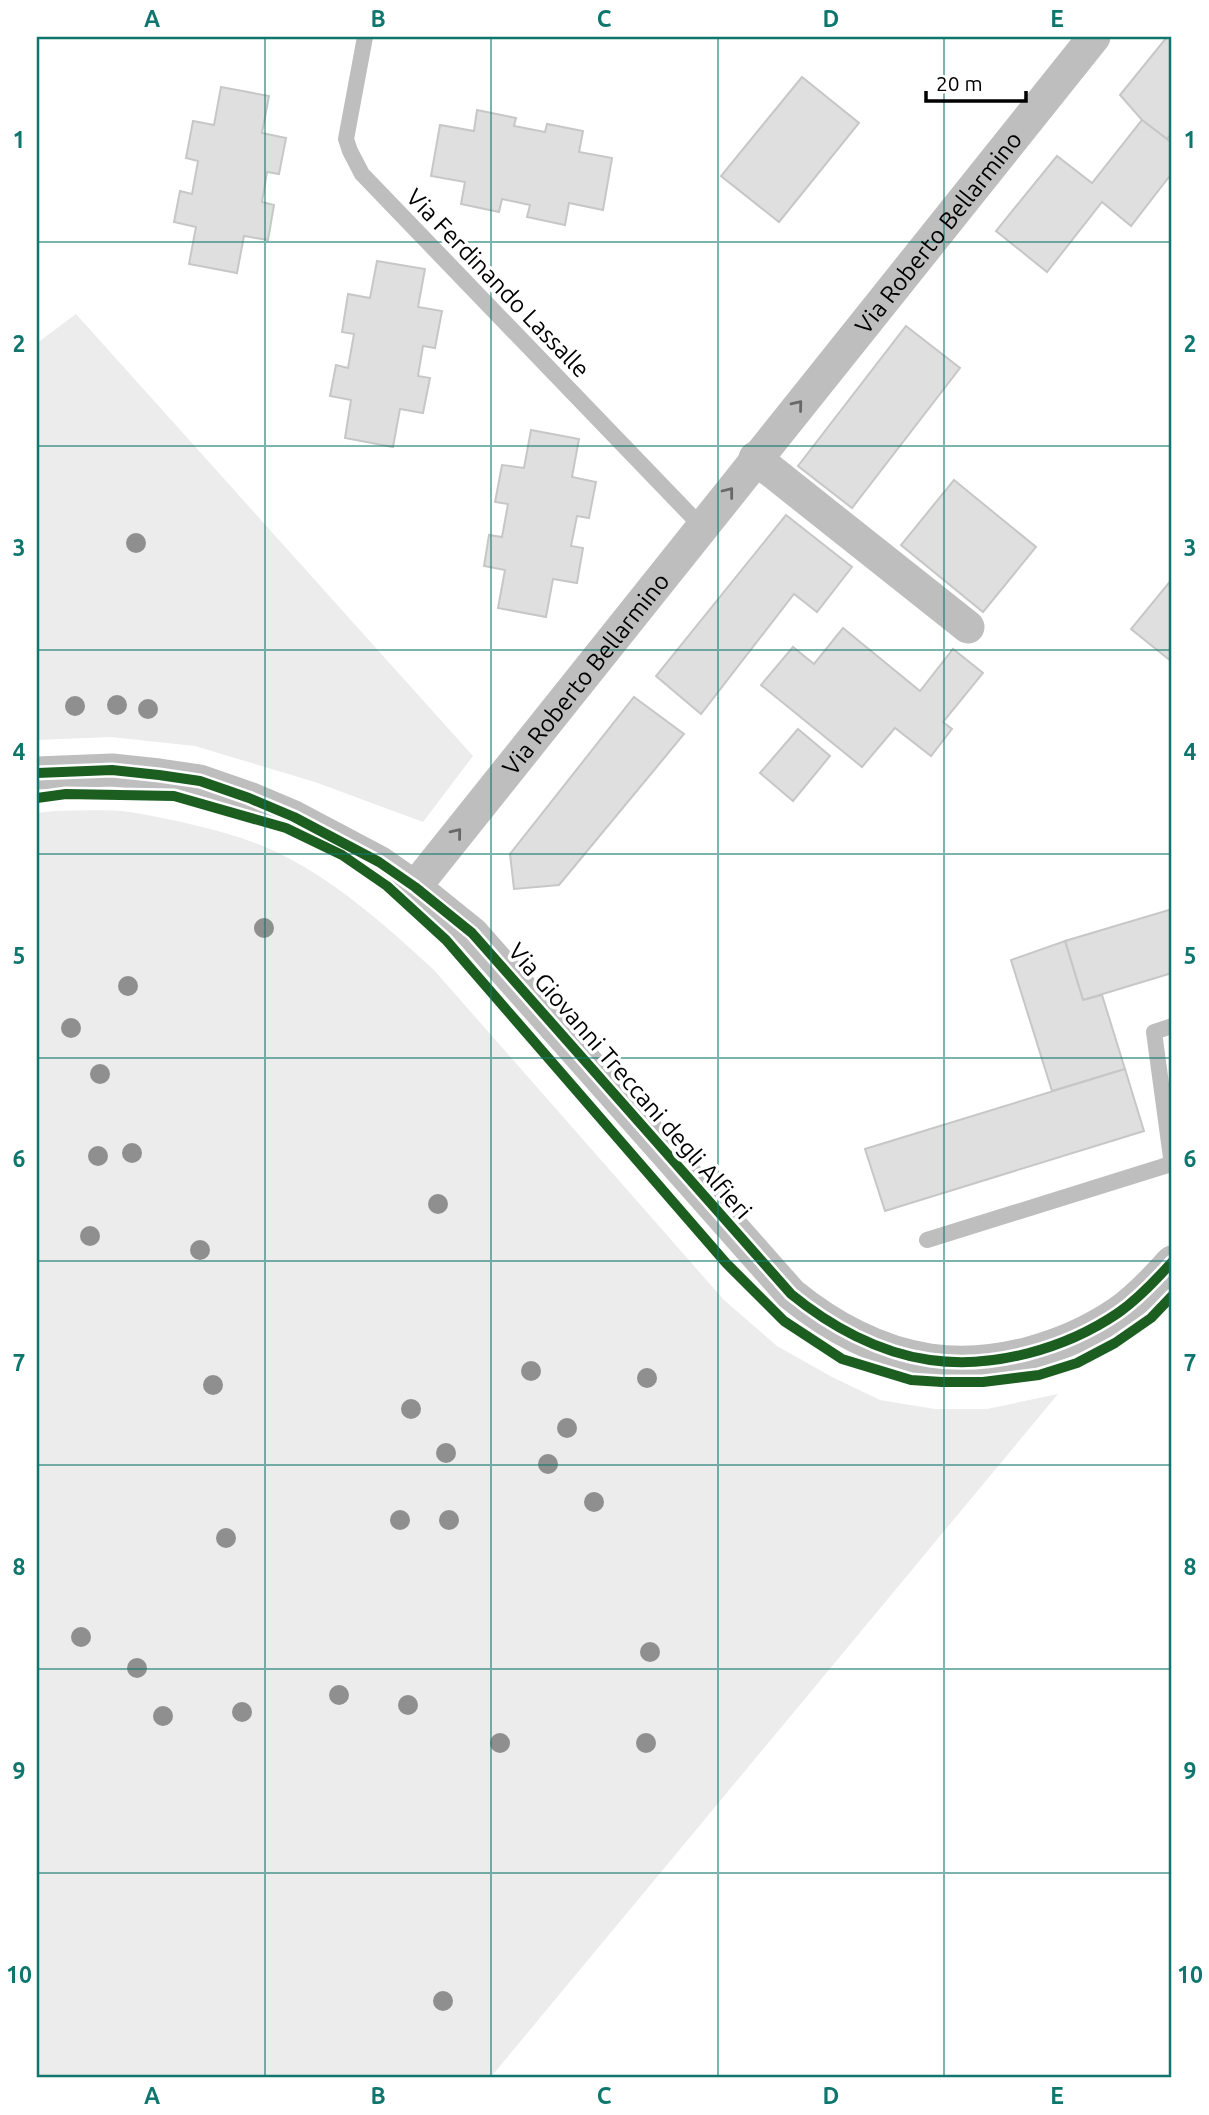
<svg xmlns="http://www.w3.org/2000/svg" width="1209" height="2115" viewBox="0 0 1209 2115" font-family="Ubuntu,sans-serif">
<rect width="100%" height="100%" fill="#fff"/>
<!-- green -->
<g fill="#ececec">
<path d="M76,314l397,442 -50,66 -108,-40 -120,-36 -84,-9 -74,3v-397z"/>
<path d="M54,811c25,0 52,-2 76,1 42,7 102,20 140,37 62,28 115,76 164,121l290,330 53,46 55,31 48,23 55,9h52l71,-15 -568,684h-453v-1265z"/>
</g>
<!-- building -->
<g fill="#dfdfdf" stroke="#c7c7c7" stroke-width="2">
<path d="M1167,37h5v96l-5,6 -25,-19 -22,-25z"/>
<path d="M802,77l57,46 -80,99 -58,-46z"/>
<path d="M221,87l48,9 -7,37 24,5 -7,36 -12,-2 -5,30 12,3 -6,35 -24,-4 -7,37 -48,-9 7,-37 -22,-5 6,-31 12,3 6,-33 -12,-3 7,-37 21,4z"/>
<path d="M477,110l39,8 -2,8 31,6 2,-8 36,7 -4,21 33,6 -9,52 -34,-7 -4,22 -38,-8 3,-12 -28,-6 -3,13 -38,-8 4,-22 -34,-6 9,-51 34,6z"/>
<path d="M1142,120l30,23v30l-41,53 -29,-24 -55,70 -51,-41 61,-75 35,27z"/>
<path d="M377,261l48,8 -7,38 24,4 -7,37 -12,-2 -5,30 12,2 -7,35 -23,-4 -7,38 -48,-9 6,-38 -21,-4 6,-31 12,3 6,-34 -12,-2 6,-38 22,4z"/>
<path d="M906,326l54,42 -108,140 -54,-42z"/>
<path d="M531,430l48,9 -7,38 24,5 -7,36 -12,-2 -6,30 12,2 -6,35 -24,-4 -7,38 -48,-9 7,-38 -21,-4 5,-31 13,2 6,-33 -13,-2 7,-37 22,3z"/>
<path d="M954,480l82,67 -53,65 -82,-67z"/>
<path d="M786,515l66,52 -35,45 -23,-18 -93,120 -45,-38z"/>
<path d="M1172,579v83l-41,-33z"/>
<path d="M843,628l77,63 33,-42 30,24 -40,49 9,7 -21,27 -36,-28 -33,39 -101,-82 32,-38 21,17z"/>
<path d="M634,697l50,37 -125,151 -45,4 -4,-35z"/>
<path d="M798,729l32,27 -37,45 -33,-28z"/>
<path d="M1172,909v64l-89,27 -18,-59z"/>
<path d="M1065,941l18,59 19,-5 23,74 -73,22 -41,-131z"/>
<path d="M1125,1069l19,62 -259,80 -20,-62z"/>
</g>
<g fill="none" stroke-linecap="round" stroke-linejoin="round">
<!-- service -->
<g stroke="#bebebe" stroke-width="16">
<path d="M365,37l-19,102 4,12 12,23 340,353"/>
<path d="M1172,1026l-18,6 18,133"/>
<path d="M927,1240l244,-76"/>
</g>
<!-- minor -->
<g stroke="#bebebe" stroke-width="33">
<path d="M755,458l213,169"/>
<path d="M37,773l75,-3 47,5 41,6 49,17 45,19 85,45 36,25 57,46 319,361c39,32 88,59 139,66 63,9 135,-11 188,-47 20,-14 38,-33 54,-51"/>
<path id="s1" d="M415,887l679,-850"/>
</g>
<defs>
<g id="cycleway">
<path d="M37,773l75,-3 47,5 41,6 49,17 45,19 85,45 36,25 57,46 319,361c39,32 88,59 139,66 63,9 135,-11 188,-47 20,-14 38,-33 54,-51"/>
<path d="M37,798l29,-4 108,2 112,32 56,27 45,31 59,54 280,323 58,58 58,38 69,21 31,2h41l56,-7 38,-12 38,-20 36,-25 21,-22"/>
</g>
</defs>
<!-- cycleway casing -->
<use href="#cycleway" stroke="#fff" stroke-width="15"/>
<!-- cycleway -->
<use href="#cycleway" stroke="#1b5e20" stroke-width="10"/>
</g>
<!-- trees -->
<g fill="#8f8f8f">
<circle cx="136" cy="543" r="10"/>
<circle cx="117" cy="705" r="10"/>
<circle cx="75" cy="706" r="10"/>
<circle cx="148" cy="709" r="10"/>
<circle cx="264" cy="928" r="10"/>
<circle cx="128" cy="986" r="10"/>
<circle cx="71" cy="1028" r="10"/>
<circle cx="100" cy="1074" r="10"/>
<circle cx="132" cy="1153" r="10"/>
<circle cx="98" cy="1156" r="10"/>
<circle cx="438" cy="1204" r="10"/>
<circle cx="90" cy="1236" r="10"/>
<circle cx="200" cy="1250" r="10"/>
<circle cx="531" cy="1371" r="10"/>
<circle cx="647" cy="1378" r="10"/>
<circle cx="213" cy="1385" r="10"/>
<circle cx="411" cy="1409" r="10"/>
<circle cx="567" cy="1428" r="10"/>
<circle cx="446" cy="1453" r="10"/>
<circle cx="548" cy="1464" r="10"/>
<circle cx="594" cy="1502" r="10"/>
<circle cx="400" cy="1520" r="10"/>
<circle cx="449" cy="1520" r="10"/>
<circle cx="226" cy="1538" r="10"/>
<circle cx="81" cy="1637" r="10"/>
<circle cx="650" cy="1652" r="10"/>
<circle cx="137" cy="1668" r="10"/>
<circle cx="339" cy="1695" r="10"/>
<circle cx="408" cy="1705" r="10"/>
<circle cx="242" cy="1712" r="10"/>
<circle cx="163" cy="1716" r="10"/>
<circle cx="500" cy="1743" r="10"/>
<circle cx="646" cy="1743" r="10"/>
<circle cx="443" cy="2001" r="10"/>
</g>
<!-- one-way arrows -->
<defs><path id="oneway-chevron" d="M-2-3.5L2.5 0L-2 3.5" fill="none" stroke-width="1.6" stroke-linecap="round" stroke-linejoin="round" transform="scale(1.75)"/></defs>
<g stroke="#686868">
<use href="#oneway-chevron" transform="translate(798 405) rotate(-51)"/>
<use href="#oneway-chevron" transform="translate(729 492) rotate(-52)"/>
<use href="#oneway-chevron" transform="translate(457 833) rotate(-51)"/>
</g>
<!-- grid -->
<path fill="none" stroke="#0f766e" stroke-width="2" stroke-opacity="0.55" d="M265,37v2041M491,37v2041M718,37v2041M944,37v2041M37,242h1135M37,446h1135M37,650h1135M37,854h1135M37,1058h1135M37,1261h1135M37,1465h1135M37,1669h1135M37,1873h1135"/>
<g text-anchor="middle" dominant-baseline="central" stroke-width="7" stroke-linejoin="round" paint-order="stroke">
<!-- street labels -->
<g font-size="24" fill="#000" stroke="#fff">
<text stroke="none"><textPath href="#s1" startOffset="838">Via Roberto Bellarmino</textPath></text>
<text transform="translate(498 283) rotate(46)">Via Ferdinando Lassalle</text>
<text stroke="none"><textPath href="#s1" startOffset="273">Via Roberto Bellarmino</textPath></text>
<text transform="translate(630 1081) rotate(49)">Via Giovanni Treccani degli Alfieri</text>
</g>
</g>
<!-- border -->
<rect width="1209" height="2115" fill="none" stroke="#ffffff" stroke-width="77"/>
<!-- scale -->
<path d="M926 91v10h100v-10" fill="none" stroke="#000000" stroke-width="3.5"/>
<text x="936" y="91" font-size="21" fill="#000000" stroke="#ffffff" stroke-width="5" paint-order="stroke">20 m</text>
<rect x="38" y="38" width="1132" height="2038" fill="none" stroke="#0f766e" stroke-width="2.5"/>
<g font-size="23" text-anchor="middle" font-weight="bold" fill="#0f766e">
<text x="152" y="27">A</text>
<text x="378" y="27">B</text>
<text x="604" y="27">C</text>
<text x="831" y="27">D</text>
<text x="1057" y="27">E</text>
<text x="19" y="148">1</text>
<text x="1190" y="148">1</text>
<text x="19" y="352">2</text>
<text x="1190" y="352">2</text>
<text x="19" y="556">3</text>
<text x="1190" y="556">3</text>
<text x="19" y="760">4</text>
<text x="1190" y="760">4</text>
<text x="19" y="964">5</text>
<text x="1190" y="964">5</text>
<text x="19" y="1167">6</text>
<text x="1190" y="1167">6</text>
<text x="19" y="1371">7</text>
<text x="1190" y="1371">7</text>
<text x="19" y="1575">8</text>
<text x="1190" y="1575">8</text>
<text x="19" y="1779">9</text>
<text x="1190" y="1779">9</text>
<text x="19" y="1983">10</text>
<text x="1190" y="1983">10</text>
<text x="152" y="2104">A</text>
<text x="378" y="2104">B</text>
<text x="604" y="2104">C</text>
<text x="831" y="2104">D</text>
<text x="1057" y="2104">E</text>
</g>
</svg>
